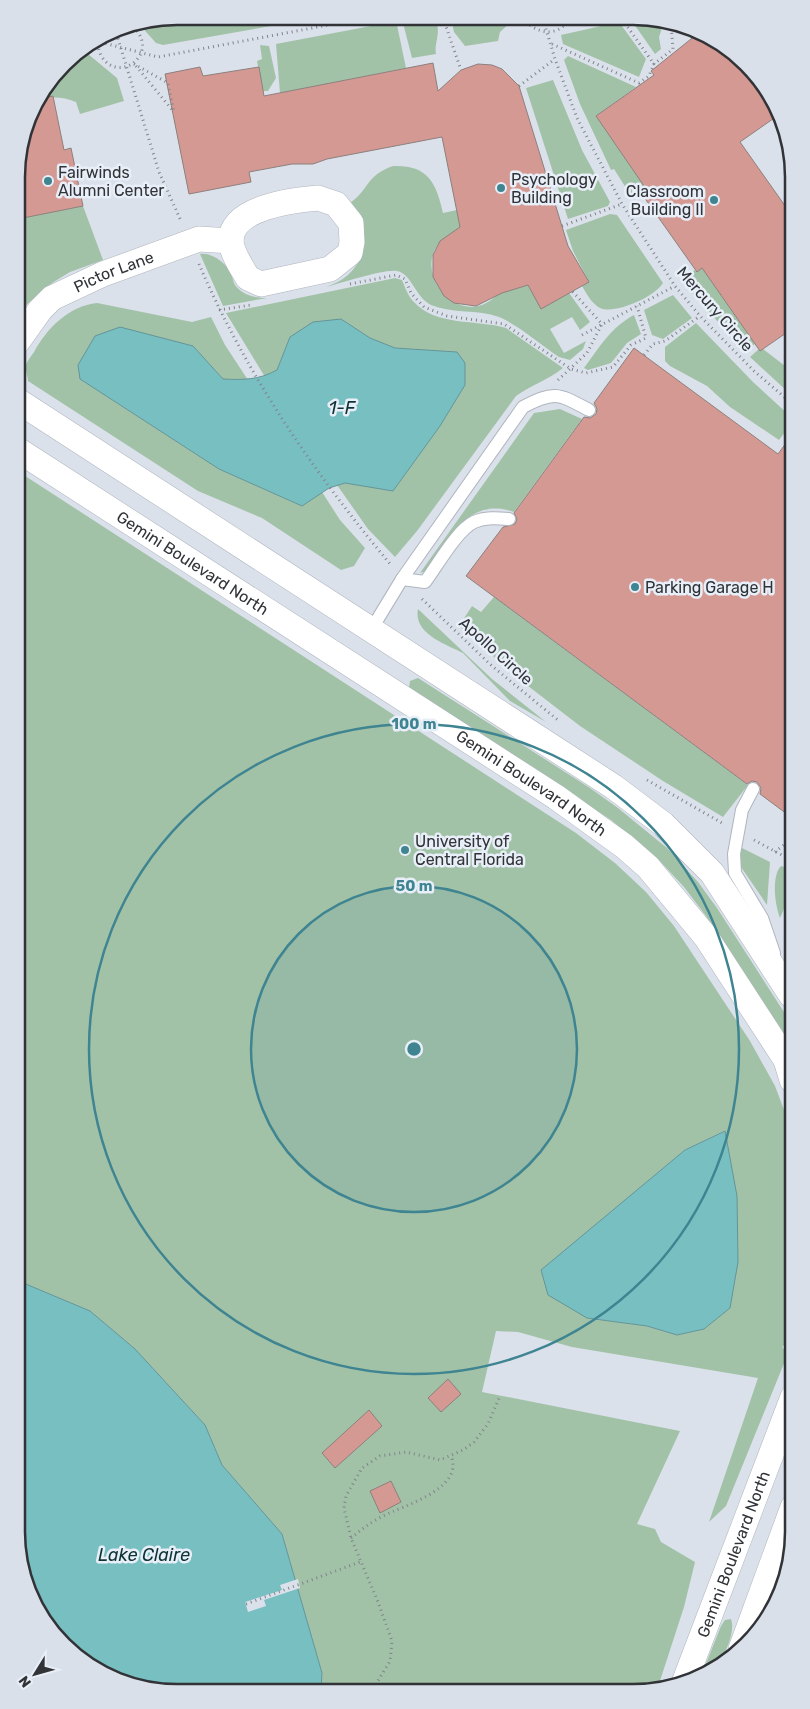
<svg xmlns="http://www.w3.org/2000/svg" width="810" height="1709" viewBox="0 0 810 1709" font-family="Rubik,sans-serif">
<rect width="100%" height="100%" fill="#dbe1eb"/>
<!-- green -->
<g fill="#a2c2a8" fill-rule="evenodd">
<path d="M177,16l146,1 -160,28 -7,-2 -17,-19z"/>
<path d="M406,18l29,1c7,14 -1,22 1,35l-24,4 -9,-35z"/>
<path d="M451,18h63v1l-14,13 -2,9 -33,5 -11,-14z"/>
<path d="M641,19h18l4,6 -4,12 2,12 -6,5 -21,-30z"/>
<path d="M392,22l5,3 9,43 -126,25 -4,-49z"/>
<path d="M619,22l27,37 -7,18 -76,-33 -2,-9z"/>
<path d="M260,45l9,1 7,32 -8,13h-5l-6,-30 5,-2z"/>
<path d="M82,49l35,29 7,23 -44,13 -4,-12c-14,-6 -24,-5 -38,-3l33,-43z"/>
<path d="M568,56l68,31 -40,29 48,70 -13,10 -17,-27 -3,1 -31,-66 -16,-44z"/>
<path d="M553,80l29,70 28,52 -2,4 -40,13 -42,-131z"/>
<path d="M393,166c35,-1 43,16 50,47l14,-3 4,20c-69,22 -1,115 41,59l6,2 20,-6 13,23 28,-15 21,29 -10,8 -8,-13 -22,12 14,24 22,-12 -3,8 -13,11 -11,-3c-18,-12 -39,-31 -60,-40 -22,-8 -46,-3 -68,-12 -16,-8 -19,-31 -34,-34 -14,-2 -55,12 -71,16 18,-6 30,-16 36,-34l-12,-50c19,-13 16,-28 43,-37z"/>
<path d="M83,206l20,54 -33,12 -18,11 -34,29v-93z"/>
<path d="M610,214l7,1 46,68c-7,13 -48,32 -63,25 -8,-4 -14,-15 -18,-22l7,-4 -16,-31 -7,-21z"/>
<path d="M200,254c11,-2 27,9 31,20 2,4 2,8 4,11 7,10 20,13 32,13l-44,8z"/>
<path d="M702,268l53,76 -11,7 -57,-64 4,-4 -5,-7 9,-6 2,1z"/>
<path d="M395,278l7,2c3,7 6,16 11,21 23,26 63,18 93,27l57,40c-15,12 -32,17 -47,28l-99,135 -22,26 -27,-28 -31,-44c18,-6 37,4 56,6l47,-65 25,-41 -8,-33 -62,-4 -25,-10 -29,-19 -51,18 -13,33 -12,7 -39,-64z"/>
<path d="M673,295l19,23 -29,21 -11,-4 -8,-25z"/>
<path d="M97,303l95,19 19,-5 14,28 23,35 -25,-1 -30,-33 -113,33 139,90 83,37 20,-14 18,28 25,28 -11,18 -13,4 -79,-52 -64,-27 -170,-110c0,-4 -3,-11 -2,-16 1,-4 6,-10 8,-13 13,-24 35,-46 63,-49z"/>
<path d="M634,315l7,19 -14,9 -16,20 -23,7 -4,-2c15,-20 27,-41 50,-53z"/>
<path d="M696,323l57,59 36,33v12l-10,13 -49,-33 -23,-21 -37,-20 -5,-5v-14z"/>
<path d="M759,349h4l26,20v24l-39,-36z"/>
<path d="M560,409l22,10 -68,93c-46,-16 -65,27 -88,59l-6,2 114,-160z"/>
<path d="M19,472l557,361 39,30 31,29 28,34 76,115 25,45 14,37 3,10 1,206 -2,6 -9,1 5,10 -61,150 -17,16 49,-144 -186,-31 -54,-15 -22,-1 -14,61 198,39 -43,93 18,5 6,13 34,20 -11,45 -26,80 -337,2 1,-16 -40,-139 -60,-69 -17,-40 -70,-76 -45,-38 -69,-29zM724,1131l6,177 -26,21 -27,6 -30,-9 -60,-8 -46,-47 144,-121z"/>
<path d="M494,597l254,188 -25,32 -60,-36 -83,-55 -61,-47 -60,-53 13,-20 9,6z"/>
<path d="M418,609l74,70 54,43 -36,-21 -47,-48c-17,-9 -50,-19 -45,-44z"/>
<path d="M418,678l172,110 28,20 49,40 31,34 19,26 74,115 1,28 -86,-135 -22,-29 -26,-28 -47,-39 -202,-132 1,-7z"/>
<path d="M740,847l30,15 -3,43 -26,-38 -3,-8z"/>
<path d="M781,866l10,3c0,19 -3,32 -11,49 -5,-12 -9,-42 1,-52z"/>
<path d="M731,1619c5,14 -7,35 -13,49l-17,8 20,-50 4,-6z"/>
</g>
<!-- water -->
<g fill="#78bfc2" stroke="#639598">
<path d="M341,319l29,19 25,10 62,4 8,11v22l-25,41 -47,65 -48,-8 -16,5 -27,18 -83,-37 -139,-90 -2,-14 17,-29 25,-9 73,19 30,33c20,1 36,1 54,-9l13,-33 23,-15z"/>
<path d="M725,1131l12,65 1,66 -8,46 -26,21 -27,6 -30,-9 -60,-8 -39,-23 -7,-25 144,-120z"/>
<path d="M21,1282l69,29 45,38 70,76 17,40 60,69 40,139 -1,16 -175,1 -75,-37 -28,-32 -21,-47z"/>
</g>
<!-- pier -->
<path fill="#dbe1eb" d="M298,1579l2,9 -36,12 2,6 -18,6 -3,-10 37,-12 -2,-5z"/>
<!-- building -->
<g fill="#d49992" stroke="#8c807e">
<path d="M696,35l43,21 33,40 8,18 -40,28 48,68 1,121 -29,20 -58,-83 -5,4 -58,-82 5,-4 -48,-70 58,-41 -3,-4z"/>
<path d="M433,63l5,28 23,-21 17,-6 14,1 10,4 17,17 49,160 21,36 -48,27 -13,-24 -26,8 -26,13 -22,-3 -10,-7 -11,-19v-22l7,-14 20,-14 -18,-90 -115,22 -14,5h-21l-43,8 2,10 -62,12 -24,-120 35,-7 3,9 56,-9 5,29z"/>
<path d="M53,96l11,54 7,-2 12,58 -65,13v-63l15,-50 5,-7z"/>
<path d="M634,348l144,106 11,-15 2,378 -31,-23 1,-6 -4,-6 -5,-1 -5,3 -281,-208 37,-49 12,-3 2,-5 -3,-6 70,-96 6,1 6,-4 1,-5 -3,-6z"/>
<path d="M448,1379l13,15 -20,18 -13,-14z"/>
<path d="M369,1410l13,16 -47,42 -13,-15z"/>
<path d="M391,1481l10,21 -21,11 -10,-22z"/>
</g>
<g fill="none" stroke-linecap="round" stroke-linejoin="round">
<defs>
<g id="lane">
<path d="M402,579l23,3c12,-16 32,-52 49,-60 11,-5 23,-4 35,-3"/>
<path d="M371,630l31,-51 121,-172c32,-17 36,-13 66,3"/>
<path d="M753,789l-11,21 -8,44 1,19 27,45 12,35"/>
</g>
<g id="street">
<path d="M318,198l18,6 15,19 1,19 -2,11 -20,16 -69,15 -13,-6c-6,-10 -17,-26 -17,-38 1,-33 63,-40 87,-42z"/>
<path id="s1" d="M18,341l22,-31 12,-12 51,-24 96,-35 32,2"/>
<path d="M18,401l596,386 49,37 49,49 79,122"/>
<path id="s2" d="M18,450l538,347 68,49 24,21 58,70 80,123 6,20"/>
<path d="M741,1649l52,-142"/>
<path id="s3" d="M684,1683l109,-286"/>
</g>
</defs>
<!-- lane casing -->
<use href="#lane" stroke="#afb5be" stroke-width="14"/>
<!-- street casing -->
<use href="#street" stroke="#afb5be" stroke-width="26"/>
<!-- path -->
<g stroke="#80848b" stroke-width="3" stroke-dasharray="1 4" stroke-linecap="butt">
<path d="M443,18l18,52"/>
<path d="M523,18c12,16 35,20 46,1"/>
<path d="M543,19l12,40 22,59 45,86 53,82 25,30 54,55 35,30"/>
<path d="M622,19l34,48"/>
<path d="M115,29l44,143 22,49"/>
<path d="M99,39c-1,6 -1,12 3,18 18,28 61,-6 29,-32"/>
<path d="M96,41l62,16 213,-40"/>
<path d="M552,44l87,39 10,-7 5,-12 19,-15 -2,-26"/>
<path d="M134,64l34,19 6,30"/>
<path d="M136,66l37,45"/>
<path d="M519,86l36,-27"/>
<path d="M562,226l60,-22"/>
<path d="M199,264c47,110 115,209 192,301"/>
<path d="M350,284l46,-9 9,4 6,14 13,14 23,9 57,8 67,45 15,4 27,-6 18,-22 15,-7 -9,-32"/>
<path d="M219,310l32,-5"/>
<path d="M582,335l93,-49"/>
<path d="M644,355l9,-11 12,-3 35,-25"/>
<path d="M558,380l29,-27 15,-29 -30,-33"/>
<path d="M422,599l70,67 67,55"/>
<path d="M647,780l75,43"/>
<path d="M754,840l37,20"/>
<path d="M775,852l16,-13"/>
<path d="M351,1538c10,-8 20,-16 32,-22 19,-10 82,-27 68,-60"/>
<path d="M246,1604l114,-42"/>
<path d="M373,1689l17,-28 2,-20 -14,-39 -27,-64 -7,-30 2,-12 16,-28 18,-12 26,-4 34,8 23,-10 11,-8 14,-18 12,-28"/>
</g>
<!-- lane -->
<use href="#lane" stroke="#fff" stroke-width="12"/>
<!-- street -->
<use href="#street" stroke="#fff" stroke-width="25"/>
</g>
<!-- distance rings -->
<circle cx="414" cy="1049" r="163" fill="#3f8491" fill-opacity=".12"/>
<g fill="none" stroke="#3f8491" stroke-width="2.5">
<circle cx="414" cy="1049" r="163"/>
<circle cx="414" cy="1049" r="325"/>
</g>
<!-- markers -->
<g fill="#3f8491" stroke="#e8eff8" stroke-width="2">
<circle cx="48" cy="181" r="5"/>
<circle cx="501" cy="188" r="5"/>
<circle cx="714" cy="200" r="5"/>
<circle cx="635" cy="587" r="5"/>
<circle cx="405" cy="850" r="5"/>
</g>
<g text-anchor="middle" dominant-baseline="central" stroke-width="5" stroke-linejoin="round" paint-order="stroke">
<!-- poi labels -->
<g font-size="16" fill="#313337" stroke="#e8eff8" text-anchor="start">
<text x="58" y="172">Fairwinds<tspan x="58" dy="18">Alumni Center</tspan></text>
<text x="511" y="179">Psychology<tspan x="511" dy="18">Building</tspan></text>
<text x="704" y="191" text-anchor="end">Classroom<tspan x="704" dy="18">Building II</tspan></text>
<text x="645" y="587">Parking Garage H</text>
<text x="415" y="841">University of<tspan x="415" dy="18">Central Florida</tspan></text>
</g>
<!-- street labels -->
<g font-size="16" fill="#313337" stroke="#e8eff8">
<text stroke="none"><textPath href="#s1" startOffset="122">Pictor Lane</textPath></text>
<text transform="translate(715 309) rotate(49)">Mercury Circle</text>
<text stroke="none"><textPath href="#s2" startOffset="208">Gemini Boulevard North</textPath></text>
<text transform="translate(496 651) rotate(42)">Apollo Circle</text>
<text stroke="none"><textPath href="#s2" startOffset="612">Gemini Boulevard North</textPath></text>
<text stroke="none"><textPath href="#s3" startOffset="138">Gemini Boulevard North</textPath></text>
</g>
<!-- water labels -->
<g font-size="18" font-style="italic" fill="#0e3334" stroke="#e8eff8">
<text x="342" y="408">1-F</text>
<text x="144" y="1555">Lake Claire</text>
</g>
</g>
<!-- crop -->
<path d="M0 0H810V1709H0ZM177 25H633A152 152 0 0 1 785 177V1532A152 152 0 0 1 633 1684H177A152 152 0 0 1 25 1532V177A152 152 0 0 1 177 25Z" fill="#d9e0e9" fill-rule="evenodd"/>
<path fill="none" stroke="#313337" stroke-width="2.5" d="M177 25H633A152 152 0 0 1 785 177V1532A152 152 0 0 1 633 1684H177A152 152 0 0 1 25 1532V177A152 152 0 0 1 177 25Z"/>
<circle cx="414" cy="1049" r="8" fill="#3f8491" stroke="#e8eff8" stroke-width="2.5"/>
<g font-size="15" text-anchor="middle" font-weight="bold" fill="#3f8491" stroke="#e8eff8" stroke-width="5" stroke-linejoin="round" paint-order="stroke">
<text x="414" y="729">100 m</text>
<text x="414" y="891">50 m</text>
</g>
<!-- north arrow -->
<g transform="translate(35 1674) rotate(233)" stroke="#e8eff8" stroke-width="4" paint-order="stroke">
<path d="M0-4L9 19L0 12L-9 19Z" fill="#313337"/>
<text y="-8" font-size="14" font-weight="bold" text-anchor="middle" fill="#313337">N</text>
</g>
</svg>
